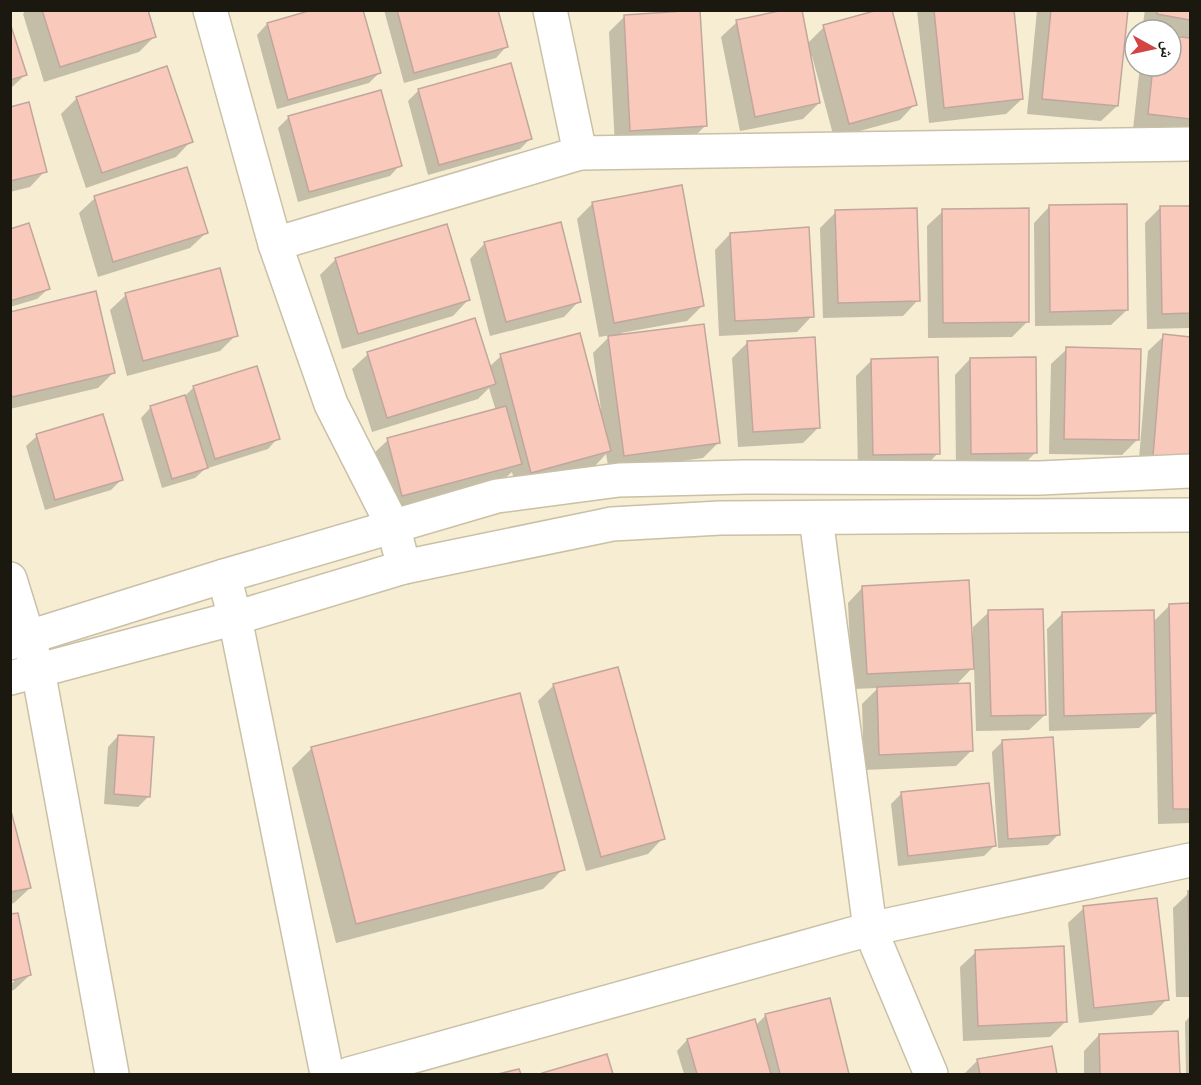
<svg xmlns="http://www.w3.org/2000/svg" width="1201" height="1085" viewBox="0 0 1201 1085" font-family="'Nunito Sans','Noto Naskh Arabic',sans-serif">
<rect width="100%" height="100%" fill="#f6edd2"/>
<!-- shadow -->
<g fill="#0003">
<path d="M26,10h120l8,27 -15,15 -95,30 -21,-68z"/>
<path d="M317,10l62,63 -10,10 -92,26 -20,-74 10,-11z"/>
<path d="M384,10h112l10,37 -10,11 -92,25z"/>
<path d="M917,10h95l10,89 -16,15 -77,9z"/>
<path d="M1037,10h89l-9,96 -16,15 -74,-7z"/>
<path d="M1145,10h45v126l-57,-7 7,-63h31v-29l9,1 1,-2 -10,-2v-4h-29z"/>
<path d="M625,16l80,110 -15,15 -75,5 -6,-114z"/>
<path d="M737,22l70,22 17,-17 91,77 -15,16 -66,18 -22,-82h-3l10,47 -16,16 -63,12 -19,-94z"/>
<path d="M10,28l16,46 -16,15z"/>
<path d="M510,65l20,74 -10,10 -92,26 -20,-74 10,-10z"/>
<path d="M77,98l114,43 -15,16 -90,31 -25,-74z"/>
<path d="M10,108l35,63 -15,16 -20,5z"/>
<path d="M289,117l111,48 -10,11 -92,26 -20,-74z"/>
<path d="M95,198l111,35 -16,15 -92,29 -19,-64z"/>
<path d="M593,203l110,102 -16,16 -66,12 97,110 -15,15 -94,13 -3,-17 -12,13 -78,20 -4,-15 -8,7 -117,32 -15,-56 16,-15 108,-29 -7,-23 -11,11 -106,33 -20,-63 16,-15 121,13 12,-11 100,54 -8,-57 18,-18 -12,2 -22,-118z"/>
<path d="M1049,207l78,103 -16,15 -76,1 -1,-103z"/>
<path d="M1190,207v121l-43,1 -2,-106 15,-15z"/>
<path d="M943,211l85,110 -16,16 -84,1 -1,-112z"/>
<path d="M836,212l82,88 -15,16 -80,2 -3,-90z"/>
<path d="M10,230l38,59 -11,10 -27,8z"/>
<path d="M730,234l82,82 -15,16 -78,4 -4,-86z"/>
<path d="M485,243l94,58 -15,16 -74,19 -20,-77z"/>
<path d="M336,259l132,41 -15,16 -111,33 -22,-74z"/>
<path d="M126,295l110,40 -16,16 -93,25 -17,-66z"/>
<path d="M10,314l104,58 -16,16 -88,21z"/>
<path d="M1164,336l26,2v137l-52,-4 10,-120z"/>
<path d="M748,342l71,85 -16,16 -65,4 -6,-89z"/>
<path d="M1067,349l70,91 -15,15 -73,-1 2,-90z"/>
<path d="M970,359l66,93 -16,16 -64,1 -1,-94z"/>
<path d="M872,360l66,93 -15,16 -65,1 -2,-94z"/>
<path d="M194,387l84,51 -10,11 -63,20 -10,9 -33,10 -21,-70 10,-11 33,-10z"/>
<path d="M37,436l84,44 -10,10 -66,20 -19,-64z"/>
<path d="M863,587l108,49h2v-9l16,-15 56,103 -16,15 -53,1 -2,-65 -18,19 16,65 -16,16 -92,4 -2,-66 16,-16 -26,1 -4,-86z"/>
<path d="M1170,605h20v218l-32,1 -2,-112 -17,16 -90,3 -2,-102 15,-15 91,8z"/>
<path d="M554,685l109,153 -15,16 -62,17 -48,-170z"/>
<path d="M118,736l31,60 -11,11 -34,-3 4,-57z"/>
<path d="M1002,742l56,93 -10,10 -50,3 -6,-96z"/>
<path d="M312,748l251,121 -20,20 -207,54 -44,-175z"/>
<path d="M901,794l93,52 -10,10 -86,10 -7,-62z"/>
<path d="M10,813l20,75 -16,15 -4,1z"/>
<path d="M1190,892v105h-14l-3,-89z"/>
<path d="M1084,908l83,91 -15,16 -73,8 -11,-100z"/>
<path d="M976,952l90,69 -16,16 -87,4 -3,-74z"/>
<path d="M30,975l-16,15 -4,1v-8l4,-1v-3z"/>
<path d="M829,1000l19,74h-164l-7,-23 10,-11 67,-19 1,5 11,-11z"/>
<path d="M1190,1016v58h-4l-1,-52z"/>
<path d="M1177,1033l1,41h-94v-23l15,-16z"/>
<path d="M1051,1047l5,27h-92l13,-13z"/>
<path d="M606,1056l5,18h-68z"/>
</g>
<!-- building -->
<g fill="#f9cabc" stroke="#c2a69d" stroke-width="1.5">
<path d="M42,10h106l8,27 -96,30z"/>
<path d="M312,10h51l18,63 -93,27 -21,-77z"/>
<path d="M397,10h101l10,37 -94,26z"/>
<path d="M700,10l7,116 -77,5 -6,-116z"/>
<path d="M784,10h18l18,93 -65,14 -19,-97z"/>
<path d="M878,10h14l25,95 -68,19 -26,-99z"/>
<path d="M934,10h80l9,89 -79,9z"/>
<path d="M1051,10h77l-10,96 -76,-7z"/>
<path d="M1157,10h33v10l-33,-6z"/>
<path d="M10,23l17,52 -17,5z"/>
<path d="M1171,36l19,2v81l-42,-5 5,-48h18z"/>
<path d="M511,63l21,76 -93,26 -21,-76z"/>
<path d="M167,66l26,76 -91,31 -26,-76z"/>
<path d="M381,90l21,76 -93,26 -21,-76z"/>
<path d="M29,102l18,70 -37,9v-74z"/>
<path d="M187,167l21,66 -95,29 -19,-66z"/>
<path d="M682,185l22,121 -90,17 -22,-121z"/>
<path d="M1127,204l1,106 -78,2 -1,-107z"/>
<path d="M1160,206h30v107l-28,1z"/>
<path d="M917,208l3,93 -82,2 -3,-93z"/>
<path d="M1029,208v114l-86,1 -1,-114z"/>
<path d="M561,222l20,80 -75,20 -22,-80z"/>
<path d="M29,223l21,66 -40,12v-72z"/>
<path d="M447,224l23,76 -112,34 -23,-76z"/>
<path d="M809,227l5,90 -79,4 -5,-88z"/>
<path d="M220,268l18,68 -95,25 -18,-68z"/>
<path d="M96,291l19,82 -103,24 -2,-7v-78z"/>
<path d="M475,318l21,66 -109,34 -20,-66z"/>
<path d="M704,324l16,119 -96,13 -16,-120z"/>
<path d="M580,333l31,118 -80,22 -31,-119z"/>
<path d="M1163,334l27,3v122l-37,-3z"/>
<path d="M815,337l5,91 -67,4 -6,-91z"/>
<path d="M1066,347l75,2 -2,91 -75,-1z"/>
<path d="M938,357l2,97 -67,1 -2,-96z"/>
<path d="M1036,357l1,96 -66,1 -1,-96z"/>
<path d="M257,366l23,73 -65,20 -22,-73z"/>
<path d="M185,395l23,73 -36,11 -22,-73z"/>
<path d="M506,406l16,58 -120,32 -15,-58z"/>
<path d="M103,414l20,66 -68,20 -19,-66z"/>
<path d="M969,580l5,89 -107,5 -5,-88z"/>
<path d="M1190,603v206h-17l-4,-205z"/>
<path d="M1043,609l3,106 -55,1 -3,-106z"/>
<path d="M1154,610l2,103 -92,3 -2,-104z"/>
<path d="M618,667l47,172 -64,18 -48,-173z"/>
<path d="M970,683l3,68 -94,4 -2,-68z"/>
<path d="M520,693l45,177 -209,54 -45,-177z"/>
<path d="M118,735l36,2 -4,60 -36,-3z"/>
<path d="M1053,737l7,98 -52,4 -6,-99z"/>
<path d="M989,783l7,63 -88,10 -7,-64z"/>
<path d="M10,807l21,81 -21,4z"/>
<path d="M1188,891h2v73z"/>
<path d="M1157,898l12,102 -75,8 -11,-102z"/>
<path d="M18,913l13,62 -21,6v-67z"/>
<path d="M1064,946l3,76 -89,4 -3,-76z"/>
<path d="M830,998l19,76h-69l-15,-60z"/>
<path d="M755,1019l16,55h-74l-10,-35z"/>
<path d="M1178,1031l2,43h-80l-1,-40z"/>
<path d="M1052,1046l5,28h-77l-3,-15z"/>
<path d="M607,1054l6,20h-71v-1z"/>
<path d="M519,1069l2,5h-23z"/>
</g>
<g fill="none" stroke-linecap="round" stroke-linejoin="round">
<defs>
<g id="minor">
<path d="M210,10l65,234 56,160 62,122 11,41"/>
<path d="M550,10l30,143"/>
<path d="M275,244l305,-91 610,-9"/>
<path d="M816,518l54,411 61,145"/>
<path d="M224,576l11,42 92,456"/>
<path d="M10,579l28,91 74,404"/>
<path d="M349,1074l521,-145 320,-69"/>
</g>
<g id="tertiary">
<path d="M10,643l214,-67 273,-80 122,-16 126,-3 295,1 150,-7"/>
<path d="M10,678l225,-60 169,-51 208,-43 108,-6 470,-3"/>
</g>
</defs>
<!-- minor casing -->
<use href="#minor" stroke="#c9c0a7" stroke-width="36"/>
<!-- tertiary casing -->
<use href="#tertiary" stroke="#c9c0a7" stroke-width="36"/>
<!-- minor -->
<use href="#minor" stroke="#fff" stroke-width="33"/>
<!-- tertiary -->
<use href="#tertiary" stroke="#fff" stroke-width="33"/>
</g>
<!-- border -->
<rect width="1201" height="1085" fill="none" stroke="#1b180f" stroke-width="24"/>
<!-- north arrow -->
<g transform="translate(1153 48) rotate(98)"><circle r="28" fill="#ffffff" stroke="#a4a39f" stroke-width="1.5"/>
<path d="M0-4.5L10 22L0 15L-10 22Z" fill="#d34444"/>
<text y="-9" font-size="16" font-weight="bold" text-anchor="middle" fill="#1b180f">ش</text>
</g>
</svg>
